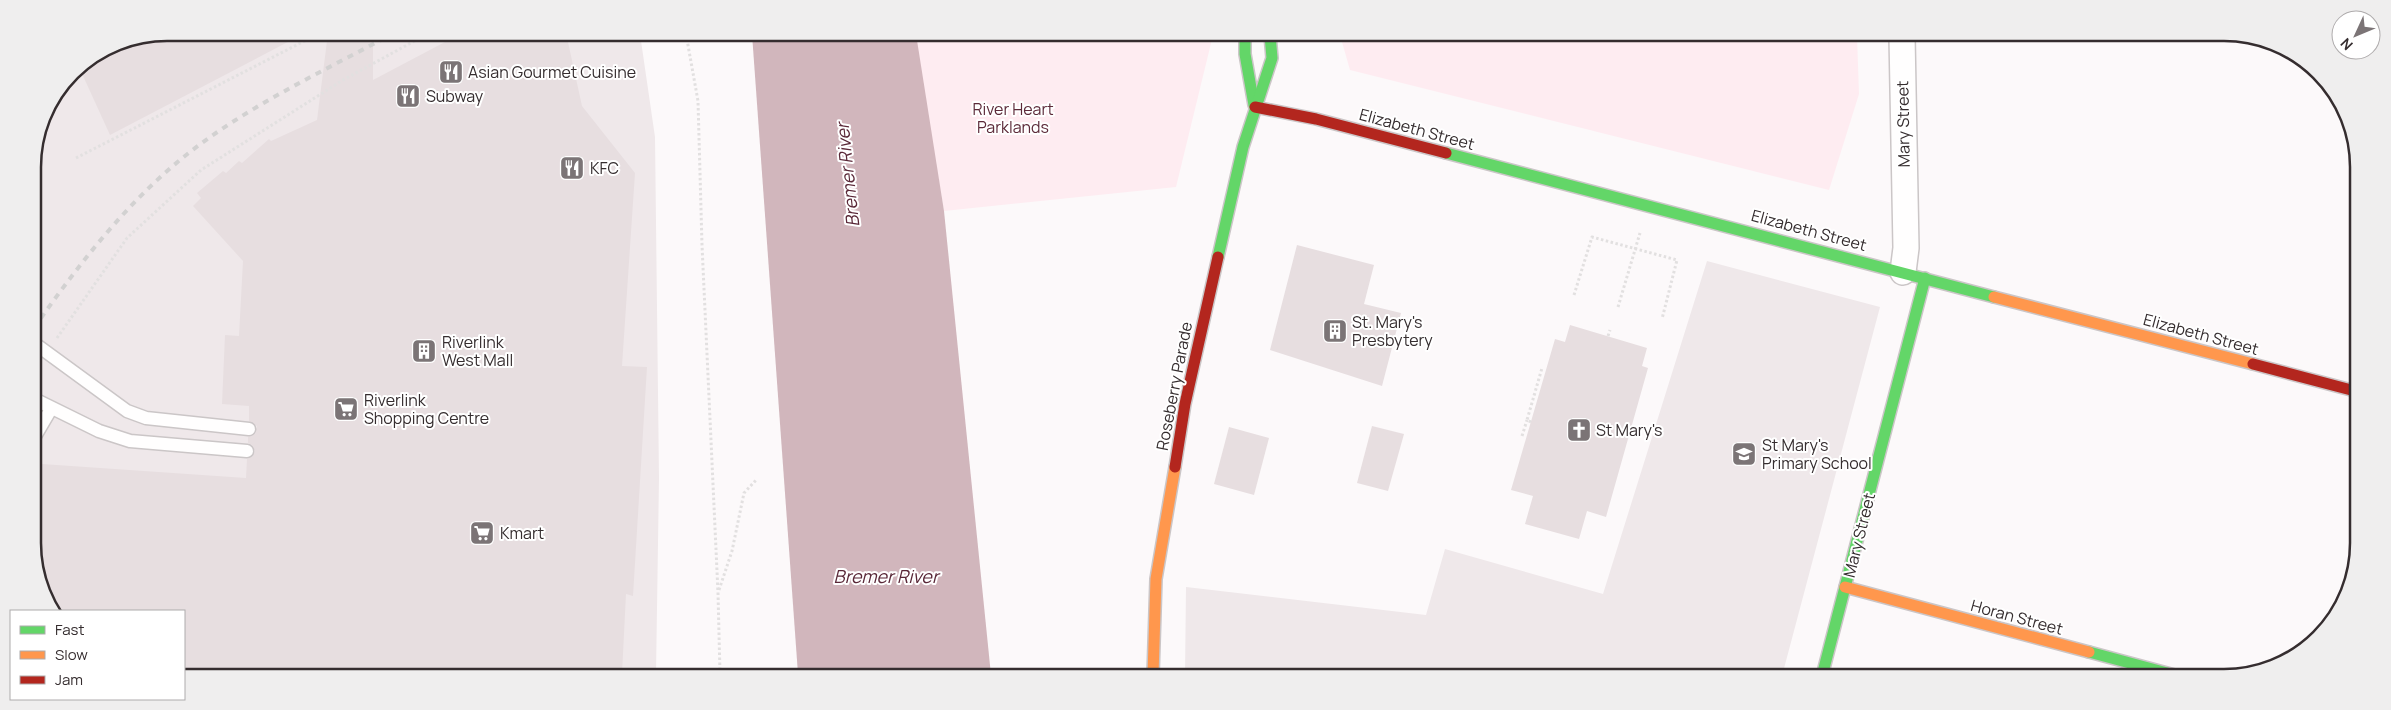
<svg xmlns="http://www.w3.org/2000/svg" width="2391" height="710" viewBox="0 0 2391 710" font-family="Manrope,sans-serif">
<rect width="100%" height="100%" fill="#fcf9fa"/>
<!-- built -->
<g fill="#efe8ea">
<path d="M167,33l473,1 15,103 4,341 -3,196 -472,-1v-62h-128l-21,-42 -1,-228 6,-9 -6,-12 -1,-162 10,-43 29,-43 44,-29z"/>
<path d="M1707,261l173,46 -98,369 -597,-1 1,-88 240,28 19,-66 158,45z"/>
</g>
<!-- green -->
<g fill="#feecf1">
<path d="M913,34l300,1 -37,152 -232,24z"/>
<path d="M1340,35l517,1 2,58 -30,96 -479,-120z"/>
</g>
<!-- water -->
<path fill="#d1b6bc" d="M752,34h164l28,177 47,464 -193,-1z"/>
<!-- building -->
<g fill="#e7dee0">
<path d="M167,32l138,1 -195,102 -31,-68 37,-24z"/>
<path d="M328,33h45v47l89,-47h104l16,73 53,67 -13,193 25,1 -14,229 -7,-2 -4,80 -438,-1v-62h-128l-20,-39 6,-108 204,14 1,-19 6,-3 2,-5 -3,-6 -4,-2v-6l7,-3 2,-8 -8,-5v-15l-27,-2 3,-69 14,1 4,-75 -50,-55 8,-8 -4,-5 26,-22 3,2 13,-12 3,2 27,-24 2,2 46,-21z"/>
<path d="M1297,245l77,20 -10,39 37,9 -19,73 -112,-36z"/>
<path d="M1570,325l77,23 -5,18 6,2 -42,149 -19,-6 -8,28 -54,-15 8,-28 -22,-6 44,-151 10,3z"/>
<path d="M1372,426l32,8 -16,57 -31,-8z"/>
<path d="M1229,427l40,11 -15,57 -40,-11z"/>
</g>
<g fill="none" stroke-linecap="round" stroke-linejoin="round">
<defs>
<g id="lane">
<path d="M34,343l93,68 19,7 103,11"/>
<path d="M34,399l65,32 31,10 117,10"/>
<path d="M34,438l17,-29"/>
</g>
<path id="street" d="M1902,36l4,212 -3,24"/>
<g id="fast">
<path d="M1245,35v19l9,51"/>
<path d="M1446,153l548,144"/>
<path d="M1218,257l25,-110 29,-89 -2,-23"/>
<path d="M2089,652l93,25"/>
<path d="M1822,676l103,-398"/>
</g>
<g id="slow">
<path d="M1994,297l259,67"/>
<path d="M1845,587l244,65"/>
<path d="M1153,675l3,-96 19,-112"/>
</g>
<g id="jam">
<path d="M1255,107l61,12 130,34"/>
<path d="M2253,364l102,27"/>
<path d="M1175,467l10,-63 33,-147"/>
</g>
</defs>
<!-- lane casing -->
<use href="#lane" stroke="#cbc6c7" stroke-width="15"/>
<!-- street casing -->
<use href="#street" stroke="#cbc6c7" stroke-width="28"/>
<!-- fast casing -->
<use href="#fast" stroke="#cbc6c7" stroke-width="14"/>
<!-- slow casing -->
<use href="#slow" stroke="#cbc6c7" stroke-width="14"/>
<!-- jam casing -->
<use href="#jam" stroke="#cbc6c7" stroke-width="14"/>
<!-- path -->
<g stroke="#e2e0e0" stroke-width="3" stroke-dasharray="2.5 2.5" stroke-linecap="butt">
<path d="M686,34l12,67 4,144 16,348 2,81"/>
<path d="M76,158l244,-125"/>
<path d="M1574,295l18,-58 85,23 -15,59"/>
<path d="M1618,307l22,-74"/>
<path d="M1608,336l2,-6"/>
<path d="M57,338l70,-100 74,-68 142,-90 86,-47"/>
<path d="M34,374l4,-6"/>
<path d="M1531,422l-4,-2 15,-52"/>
<path d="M1522,436l5,-16"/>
<path d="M719,590l13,-39 12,-58 13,-14"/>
</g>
<!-- lane -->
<use href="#lane" stroke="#fffefe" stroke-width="12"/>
<!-- street -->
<use href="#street" stroke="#fffefe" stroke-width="25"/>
<!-- fast -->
<use href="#fast" stroke="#63d668" stroke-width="11"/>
<!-- slow -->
<use href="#slow" stroke="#ff974d" stroke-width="11"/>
<!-- jam -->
<use href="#jam" stroke="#b3261e" stroke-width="11"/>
<!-- rail -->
<path stroke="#d2d1d1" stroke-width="4" stroke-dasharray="6 6" stroke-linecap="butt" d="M34,328c42,-60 89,-121 146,-168 63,-52 142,-88 214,-127"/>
</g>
<!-- icons -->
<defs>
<symbol id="restaurant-square" viewBox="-11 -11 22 22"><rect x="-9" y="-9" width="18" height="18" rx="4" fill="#7b7476" stroke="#fff"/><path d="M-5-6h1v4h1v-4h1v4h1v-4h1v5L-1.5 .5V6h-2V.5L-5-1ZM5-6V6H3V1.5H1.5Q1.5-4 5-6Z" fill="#fff"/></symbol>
<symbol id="building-square" viewBox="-11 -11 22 22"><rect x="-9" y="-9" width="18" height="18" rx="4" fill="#7b7476" stroke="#fff"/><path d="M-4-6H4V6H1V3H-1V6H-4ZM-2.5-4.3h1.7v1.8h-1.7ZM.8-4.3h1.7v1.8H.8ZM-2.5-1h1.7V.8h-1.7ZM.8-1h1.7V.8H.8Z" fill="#fff"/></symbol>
<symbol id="supermarket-square" viewBox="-11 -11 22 22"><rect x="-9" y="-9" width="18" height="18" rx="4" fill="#7b7476" stroke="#fff"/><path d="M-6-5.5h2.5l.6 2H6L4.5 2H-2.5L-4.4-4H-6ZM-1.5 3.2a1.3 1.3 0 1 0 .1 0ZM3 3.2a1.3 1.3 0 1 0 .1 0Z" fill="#fff"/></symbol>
<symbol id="church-square" viewBox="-11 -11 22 22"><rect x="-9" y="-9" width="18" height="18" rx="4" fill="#7b7476" stroke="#fff"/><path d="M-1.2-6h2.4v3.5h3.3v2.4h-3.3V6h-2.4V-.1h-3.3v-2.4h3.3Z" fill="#fff"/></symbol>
<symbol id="school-square" viewBox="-11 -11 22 22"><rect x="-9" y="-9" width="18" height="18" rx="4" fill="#7b7476" stroke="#fff"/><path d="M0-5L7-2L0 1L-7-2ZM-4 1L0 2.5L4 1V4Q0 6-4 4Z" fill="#fff"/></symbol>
</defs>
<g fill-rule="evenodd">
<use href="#restaurant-square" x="437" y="58" width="28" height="28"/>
<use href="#restaurant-square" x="394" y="82" width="28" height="28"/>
<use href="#restaurant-square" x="558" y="154" width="28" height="28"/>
<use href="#building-square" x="1321" y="317" width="28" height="28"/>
<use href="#building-square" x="410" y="337" width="28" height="28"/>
<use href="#supermarket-square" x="332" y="395" width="28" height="28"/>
<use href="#church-square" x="1565" y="416" width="28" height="28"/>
<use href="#school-square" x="1730" y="440" width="28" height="28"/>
<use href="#supermarket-square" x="468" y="519" width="28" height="28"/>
</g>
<g text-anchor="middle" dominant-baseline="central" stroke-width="4" stroke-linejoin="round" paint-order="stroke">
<!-- poi labels -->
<g font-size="16" fill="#352d2f" stroke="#fff" text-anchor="start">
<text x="468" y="72">Asian Gourmet Cuisine</text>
<text x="426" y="96">Subway</text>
<text x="590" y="168">KFC</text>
<text x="1352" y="322">St. Mary's<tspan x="1352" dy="18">Presbytery</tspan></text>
<text x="442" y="342">Riverlink<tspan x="442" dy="18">West Mall</tspan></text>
<text x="364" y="400">Riverlink<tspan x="364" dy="18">Shopping Centre</tspan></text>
<text x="1596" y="430">St Mary's</text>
<text x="1762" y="445">St Mary's<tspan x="1762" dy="18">Primary School</tspan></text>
<text x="500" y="533">Kmart</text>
</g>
<!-- park labels -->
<g font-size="16" fill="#5c2a39" stroke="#fff">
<text x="1013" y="109">River Heart<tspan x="1013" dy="18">Parklands</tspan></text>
</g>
<!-- street labels -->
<g font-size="16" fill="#352d2f" stroke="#fff">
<text transform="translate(1903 124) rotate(-91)">Mary Street</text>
<text transform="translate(1417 129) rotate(15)">Elizabeth Street</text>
<text transform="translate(1809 230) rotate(15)">Elizabeth Street</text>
<text transform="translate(2201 334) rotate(15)">Elizabeth Street</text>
<text transform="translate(1174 386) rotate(-79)">Roseberry Parade</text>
<text transform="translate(1859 535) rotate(-76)">Mary Street</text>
<text transform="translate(2017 617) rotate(15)">Horan Street</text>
</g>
<!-- water labels -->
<g font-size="18" font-style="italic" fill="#592737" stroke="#fff">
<text transform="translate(847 175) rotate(-96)">Bremer River</text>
<text x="886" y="576">Bremer River</text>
</g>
</g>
<!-- crop -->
<path d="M0 0H2391V710H0ZM167 41H2224A126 126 0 0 1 2350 167V543A126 126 0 0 1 2224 669H167A126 126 0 0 1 41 543V167A126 126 0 0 1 167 41Z" fill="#efeeee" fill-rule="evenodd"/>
<path fill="none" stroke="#352d2f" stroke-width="2.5" d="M167 41H2224A126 126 0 0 1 2350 167V543A126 126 0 0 1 2224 669H167A126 126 0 0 1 41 543V167A126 126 0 0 1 167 41Z"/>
<!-- legend -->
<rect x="10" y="610" width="175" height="90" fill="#ffffff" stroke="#aeabac"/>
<rect x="20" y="626" width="25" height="8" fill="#63d668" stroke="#aeabac"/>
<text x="55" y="635" font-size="15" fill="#352d2f">Fast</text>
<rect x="20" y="651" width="25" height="8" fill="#ff974d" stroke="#aeabac"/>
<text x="55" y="660" font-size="15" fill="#352d2f">Slow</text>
<rect x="20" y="676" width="25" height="8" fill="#b3261e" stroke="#aeabac"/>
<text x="55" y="685" font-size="15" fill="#352d2f">Jam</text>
<!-- north arrow -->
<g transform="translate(2356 35) rotate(226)"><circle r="24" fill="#ffffff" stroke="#aeabac"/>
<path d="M0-4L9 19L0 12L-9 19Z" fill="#7b7476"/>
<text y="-8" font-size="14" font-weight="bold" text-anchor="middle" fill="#352d2f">N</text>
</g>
</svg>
